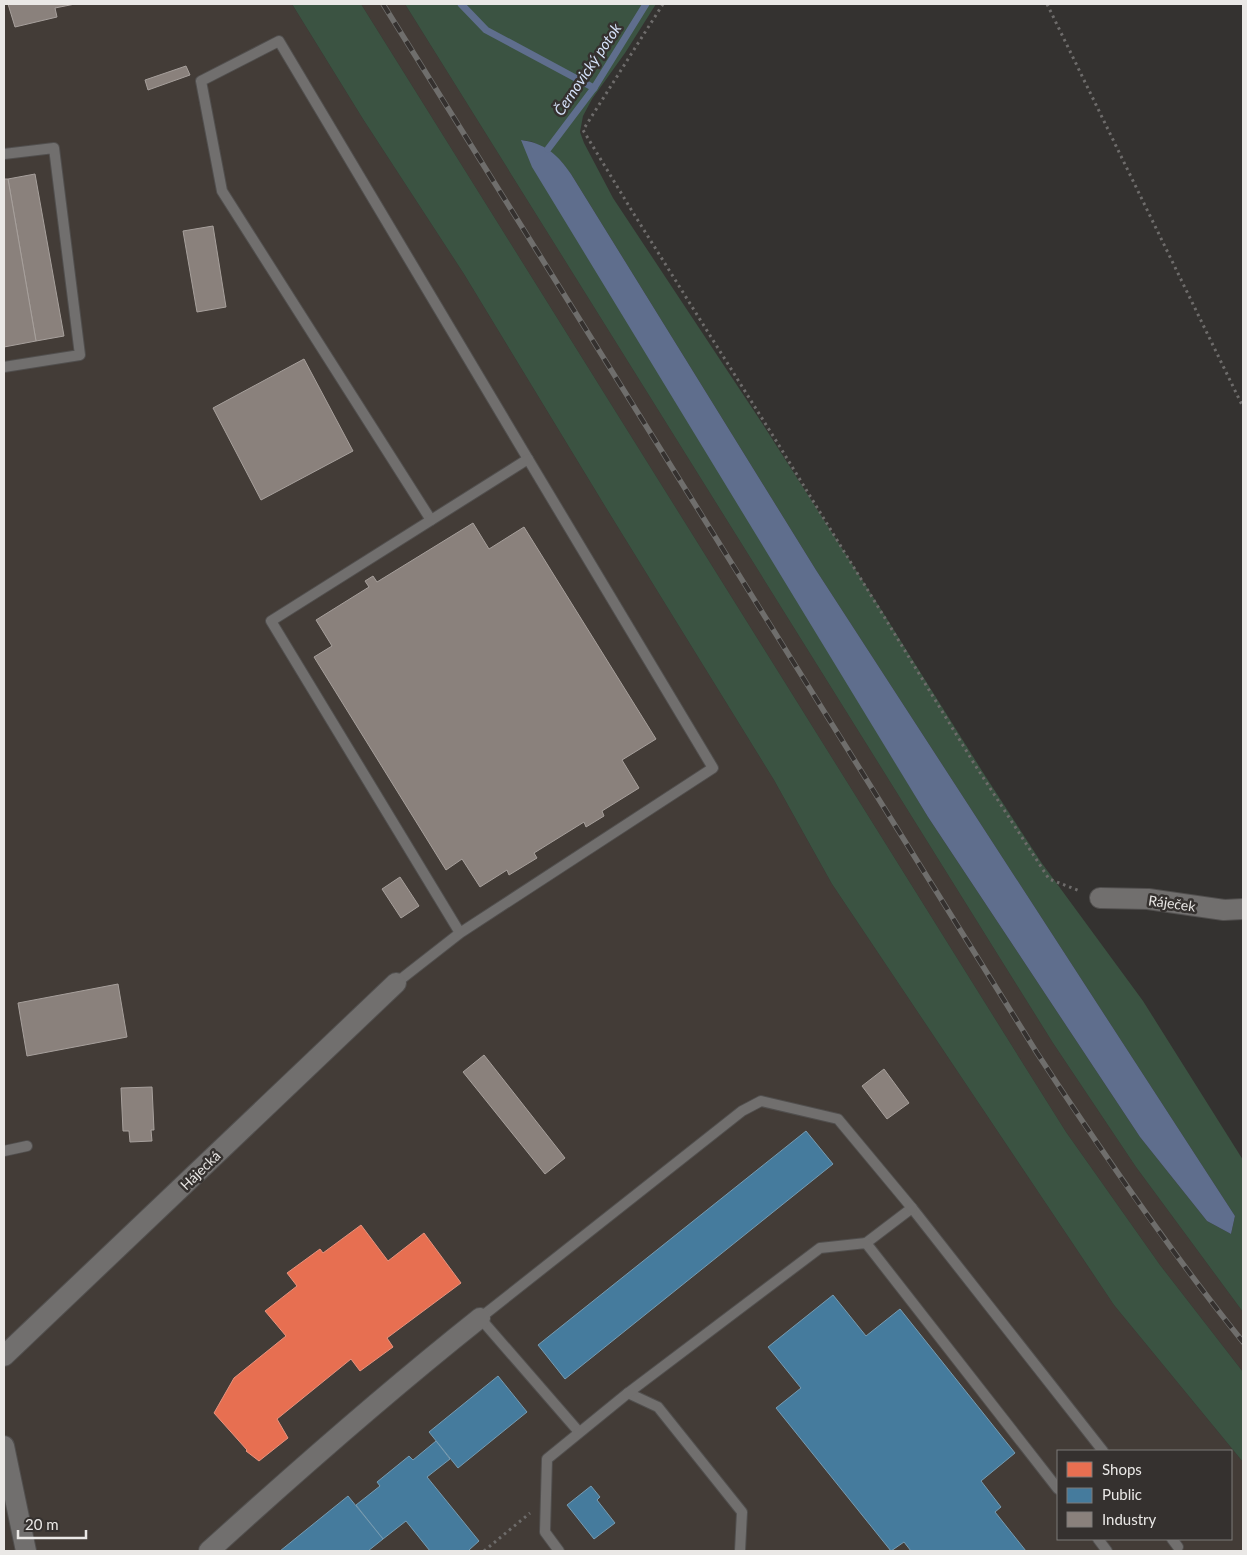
<svg xmlns="http://www.w3.org/2000/svg" width="1247" height="1555" viewBox="0 0 1247 1555" font-family="Lato,sans-serif">
<rect width="100%" height="100%" fill="#343230"/>
<!-- built -->
<g fill="#433c37" fill-rule="evenodd">
<path d="M4,4h288l71,115 101,155 144,237 166,269 58,104 282,421 129,157v89h-1239zM1058,1451h173v88h-173z"/>
<path d="M361,4h44l648,1039 83,124 107,145v60l-83,-107 -94,-133 -44,-70z"/>
</g>
<!-- green -->
<g fill="#3b5342" fill-rule="evenodd">
<path d="M292,4h69l661,1058 44,70 94,133 83,107v90l-129,-157 -282,-421 -58,-104 -166,-269 -144,-237 -101,-155z"/>
<path d="M405,4h251l-31,49 -33,46 -9,17 -3,16 4,11 29,55 149,225 120,188 102,163 57,88 102,139 100,159v152l-107,-145 -83,-124zM522,140l11,2 28,19 10,13 245,396 419,646 -4,18 -24,-13 -67,-84 -212,-320z"/>
</g>
<!-- water -->
<path fill="#5f6e8d" d="M521,140c24,3 37,15 50,34l245,396 419,646 -4,18 -24,-13 -67,-84 -212,-320 -396,-650z"/>
<!-- shops -->
<path fill="#e76f51" stroke="#e8937e" d="M361,1225l27,36 36,-28 37,50 -74,55 6,9 -33,24 -9,-12 -74,60 11,19 -29,23 -13,-10 1,-1 -33,-37 20,-35 52,-42 -21,-25 32,-25 -10,-13 33,-24 3,4z"/>
<!-- public -->
<g fill="#457b9d" stroke="#769cb3">
<path d="M806,1131l27,33 -268,215 -27,-34z"/>
<path d="M833,1295l33,41 34,-27 115,144 -34,28 20,26 -6,5 31,39h-115l-7,-9 -13,9 -115,-143 25,-20 -33,-41z"/>
<path d="M498,1376l29,36 -69,56 -29,-36z"/>
<path d="M436,1441l14,18 -23,18 52,64 -10,9 1,1h-40l-24,-30 -23,18 -27,-34 24,-19 -3,-4 32,-26 4,4z"/>
<path d="M591,1486l9,11 -3,3 18,23 -21,16 -27,-34z"/>
<path d="M348,1496l35,43 -15,12h-88z"/>
</g>
<!-- industry -->
<g fill="#8a817c" stroke="#a7a09c">
<path d="M8,4h67l-20,4 2,9 -42,10z"/>
<path d="M186,66l4,9 -42,15 -3,-10z"/>
<path d="M35,174l29,162 -28,5 -28,-162z"/>
<path d="M4,179h4l28,162 -32,6z"/>
<path d="M213,226l13,81 -29,5 -14,-81z"/>
<path d="M304,359l49,92 -92,49 -48,-92z"/>
<path d="M473,523l16,26 35,-22 132,212 -34,21 17,28 -37,23 2,5 -18,11 -2,-5 -50,31 3,5 -28,17 -2,-5 -27,17 -18,-28 -16,11 -132,-213 18,-11 -16,-26 53,-33 -4,-6 8,-5 4,6z"/>
<path d="M400,877l19,29 -18,12 -19,-29z"/>
<path d="M118,984l9,53 -100,19 -9,-53z"/>
<path d="M484,1055l81,103 -20,16 -82,-102z"/>
<path d="M884,1069l25,34 -22,16 -25,-33z"/>
<path d="M152,1087l2,43h-3l1,11 -22,1 -1,-11h-6l-2,-43z"/>
</g>
<g fill="none" stroke-linecap="round" stroke-linejoin="round">
<!-- stream -->
<g stroke="#5f6e8d" stroke-width="7">
<path d="M461,4l25,26 108,58"/>
<path d="M548,149l46,-61 52,-84"/>
</g>
<defs>
<g id="service">
<path d="M4,154l50,-6 26,207 -76,12"/>
<path d="M431,520l-209,-329 -21,-110 78,-40 249,418"/>
<path d="M396,983l64,-50 253,-165 -185,-309 -257,162 189,312"/>
<path d="M4,1151l23,-5"/>
<path d="M866,1243l46,-35 191,243"/>
<path d="M628,1393l30,14 84,105 -2,39"/>
<path d="M579,1432l-99,-114 262,-207 19,-10 77,18 74,89"/>
<path d="M1098,1539l9,12"/>
<path d="M1172,1539l6,8"/>
<path d="M559,1551l-14,-19 2,-73 81,-66 192,-145 46,-5 192,246"/>
</g>
<g id="minor">
<path d="M1100,898l48,1 76,11 19,-1"/>
<path d="M4,1356l392,-373"/>
<path d="M4,1446l22,105"/>
<path d="M209,1551c88,-80 178,-159 271,-233"/>
</g>
</defs>
<!-- service casing -->
<use href="#service" stroke="#514f4e" stroke-width="12"/>
<!-- minor casing -->
<use href="#minor" stroke="#514f4e" stroke-width="22"/>
<!-- path -->
<g stroke="#6e6c6b" stroke-width="3" stroke-dasharray="2.5 4" stroke-linecap="butt">
<path d="M663,4l-80,126 49,81 148,236 195,318 74,114 31,12"/>
<path d="M1047,4l196,403"/>
<path d="M484,1551l46,-38"/>
</g>
<!-- service -->
<use href="#service" stroke="#716f6e" stroke-width="10"/>
<!-- minor -->
<use href="#minor" stroke="#716f6e" stroke-width="20"/>
<defs>
<path id="rail" d="M383,4l654,1049c65,99 132,197 206,289"/>
</defs>
<!-- rail casing -->
<use href="#rail" stroke="#6f6e6c" stroke-width="5.5"/>
<!-- rail -->
<use href="#rail" stroke="#35312f" stroke-width="4" stroke-dasharray="11" stroke-linecap="butt"/>
</g>
<g text-anchor="middle" dominant-baseline="central" stroke-width="5" stroke-linejoin="round" paint-order="stroke">
<!-- street labels -->
<g font-size="14" fill="#eae8e6" stroke="#35312f">
<text transform="translate(1172 903) rotate(8)">Ráječek</text>
<text transform="translate(200 1170) rotate(-44)">Hájecká</text>
</g>
<!-- water labels -->
<g font-size="15" font-style="italic" fill="#d6e2fa" stroke="#35312f">
<text transform="translate(587 69) rotate(-56)">Černovický potok</text>
</g>
</g>
<!-- border -->
<rect width="1247" height="1555" fill="none" stroke="#eae8e6" stroke-width="10"/>
<!-- legend -->
<rect x="1057" y="1450" width="175" height="90" fill="#35312f" stroke="#7d7a78"/>
<rect x="1067" y="1462" width="25" height="15" fill="#e76f51" stroke="#7d7a78"/>
<text x="1102" y="1475" font-size="15" fill="#eae8e6">Shops</text>
<rect x="1067" y="1488" width="25" height="15" fill="#457b9d" stroke="#7d7a78"/>
<text x="1102" y="1500" font-size="15" fill="#eae8e6">Public</text>
<rect x="1067" y="1512" width="25" height="15" fill="#8a817c" stroke="#7d7a78"/>
<text x="1102" y="1525" font-size="15" fill="#eae8e6">Industry</text>
<!-- scale -->
<path d="M18 1530v8h68v-8" fill="none" stroke="#eae8e6" stroke-width="2.5"/>
<text x="25" y="1530" font-size="15" fill="#eae8e6" stroke="#35312f" stroke-width="4" paint-order="stroke">20 m</text>
</svg>
